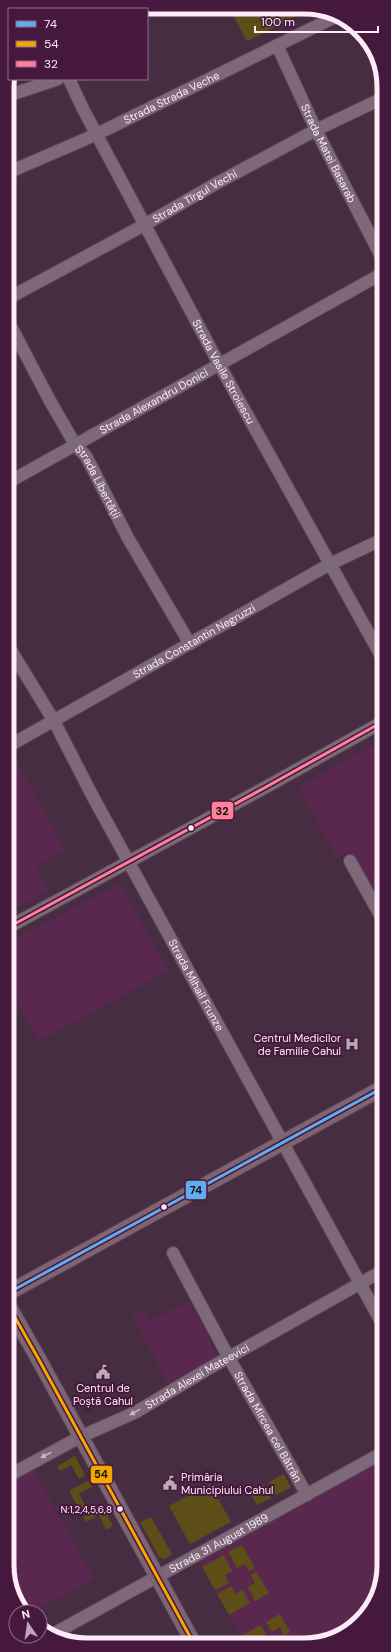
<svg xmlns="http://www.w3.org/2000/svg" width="391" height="1652" viewBox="0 0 391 1652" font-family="'DM Sans',sans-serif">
<rect width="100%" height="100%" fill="#472d42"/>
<!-- built -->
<g fill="#5a274f">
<path d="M384,739v147l-12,6 -25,-40 -11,5 -37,-70z"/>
<path d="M14,757l51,93 -30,17 13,24 -41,22v-153z"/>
<path d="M120,883l48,88 -129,70 -32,-58v-40z"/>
<path d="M189,1301l29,56 -50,27 -36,-69 11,-6 7,12z"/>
<path d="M384,1460v110l-20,48 -49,26h-70l-46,-83z"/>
<path d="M31,1467l63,111 -61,34h-8l-17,-36v-96z"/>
</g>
<!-- green -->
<g fill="#5d4e18">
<path d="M224,8l86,1 -63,32 -14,-26z"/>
<path d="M75,1456l10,19 -6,4 -8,-14 -11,6 -3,-5z"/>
<path d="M284,1474l7,14 -16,7 -6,-13z"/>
<path d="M88,1481l4,6 -13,7 7,13 -6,4 -11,-20z"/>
<path d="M210,1484l21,38 -41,22 -21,-38z"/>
<path d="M264,1484l7,14 -14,7 -7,-13z"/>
<path d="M103,1506l10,20 -7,4 -7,-15 -13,7 -3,-5z"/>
<path d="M151,1517l21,37 -8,5 -5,-2 -19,-35z"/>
<path d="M242,1545l13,23 -6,3 -4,-7 -8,4 -9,-16z"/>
<path d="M224,1555l8,16 -7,4 4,8 -14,7 -13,-23z"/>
<path d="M256,1572l13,21 -14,8 -7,-14 7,-4 -4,-8z"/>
<path d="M231,1586l5,8 7,-4 7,13 -21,12 -12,-21z"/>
<path d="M280,1614l10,18 -6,4 -4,-9 -8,5 -6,-10z"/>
<path d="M261,1625l5,9 -7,5 3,5h-17l-4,-8z"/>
</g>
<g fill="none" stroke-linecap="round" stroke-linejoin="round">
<defs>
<g id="minor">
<path id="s1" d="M277,45l39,85 67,130"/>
<path id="s2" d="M69,79l14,30 136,255 165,297"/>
<path d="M7,96l51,-17"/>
<path id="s3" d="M7,173l90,-39 238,-117"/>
<path id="s4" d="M7,299l139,-75 71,-41 99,-53 67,-32"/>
<path id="s5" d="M7,319l43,82 26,45 10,10 42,82 62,106"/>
<path id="s6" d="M7,483l376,-210"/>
<path id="s7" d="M7,644l47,77 39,76 291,530"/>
<path id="s8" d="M7,747l323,-183 53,-25"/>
<path d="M350,861l34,61"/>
<path d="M7,928l259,-141 118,-66"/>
<path id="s9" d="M173,1253l56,105 78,137"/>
<path id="s10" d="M8,1476l72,-39 56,-25 72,-43 176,-99"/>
<path id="s11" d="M53,1634l331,-182"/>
</g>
<g id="major">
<path d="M8,1293l376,-206"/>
<path d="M8,1305l30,53 156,286"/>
</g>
</defs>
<!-- minor casing -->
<use href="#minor" stroke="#5d495a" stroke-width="14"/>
<!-- major casing -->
<use href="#major" stroke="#5d495a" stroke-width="17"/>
<!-- minor -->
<use href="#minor" stroke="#7e6979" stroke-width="12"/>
<!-- major -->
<use href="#major" stroke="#7d6472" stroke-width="15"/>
<defs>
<path id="bus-1" d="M8,1293l376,-206"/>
<path id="bus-2" d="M8,1305l30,53 156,286"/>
<path id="bus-3" d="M7,928l259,-141 118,-66"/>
</defs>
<!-- bus-1 casing -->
<use href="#bus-1" stroke="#47183d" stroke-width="6"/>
<!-- bus-2 casing -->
<use href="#bus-2" stroke="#47183d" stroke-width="6"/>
<!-- bus-3 casing -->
<use href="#bus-3" stroke="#47183d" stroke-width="6"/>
<!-- bus-1 -->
<use href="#bus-1" stroke="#60acee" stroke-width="3"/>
<!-- bus-2 -->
<use href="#bus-2" stroke="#f7a600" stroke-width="3"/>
<!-- bus-3 -->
<use href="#bus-3" stroke="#ff8098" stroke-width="3"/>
</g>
<!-- one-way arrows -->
<defs><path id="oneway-solid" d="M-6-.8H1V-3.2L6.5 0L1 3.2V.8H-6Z"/></defs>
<g fill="#cab7c5">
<use href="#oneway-solid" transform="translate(135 1412) rotate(151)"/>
<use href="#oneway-solid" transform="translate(46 1455) rotate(152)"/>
</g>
<!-- icons -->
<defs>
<symbol id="hospital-bare" viewBox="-9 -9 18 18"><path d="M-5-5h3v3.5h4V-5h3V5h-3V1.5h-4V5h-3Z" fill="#bda8b8" stroke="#47183d" stroke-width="2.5" paint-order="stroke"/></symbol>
<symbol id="civic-bare" viewBox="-9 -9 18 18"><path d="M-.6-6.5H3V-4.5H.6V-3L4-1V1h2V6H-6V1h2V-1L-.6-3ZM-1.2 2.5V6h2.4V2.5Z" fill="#bda8b8" stroke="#47183d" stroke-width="2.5" paint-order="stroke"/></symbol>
</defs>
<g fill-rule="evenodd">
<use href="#hospital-bare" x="342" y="1034" width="20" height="20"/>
<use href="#civic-bare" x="93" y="1362" width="20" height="20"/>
<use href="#civic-bare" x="160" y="1473" width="20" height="20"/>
</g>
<!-- markers -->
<g fill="#fdebf8" stroke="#47183d" stroke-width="1.5">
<circle cx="191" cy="828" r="3.5"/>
<circle cx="164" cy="1207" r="3.5"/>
<circle cx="120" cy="1509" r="3.5"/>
</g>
<g text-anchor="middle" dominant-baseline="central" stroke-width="4" stroke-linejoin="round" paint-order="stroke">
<!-- bus labels -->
<g font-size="10" fill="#fdebf8" stroke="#47183d" text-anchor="end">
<text x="112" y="1509">N:1,2,4,5,6,8</text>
</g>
<!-- street labels -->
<g font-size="11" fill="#fdebf8" stroke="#47183d">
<text stroke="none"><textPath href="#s3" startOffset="181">Strada Strada Veche</textPath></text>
<text stroke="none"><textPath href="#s1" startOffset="120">Strada Matei Basarab</textPath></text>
<text stroke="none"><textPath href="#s4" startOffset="214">Strada Tîrgul Vechi</textPath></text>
<text stroke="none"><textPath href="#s2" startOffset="331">Strada Vasile Stroiescu</textPath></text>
<text stroke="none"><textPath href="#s6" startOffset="168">Strada Alexandru Donici</textPath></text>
<text stroke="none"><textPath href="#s5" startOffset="187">Strada Libertății</textPath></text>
<text stroke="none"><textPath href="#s8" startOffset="215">Strada Constantin Negruzzi</textPath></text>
<text stroke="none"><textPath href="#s7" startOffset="390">Strada Mihail Frunze</textPath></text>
<text stroke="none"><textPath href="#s10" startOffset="214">Strada Alexei Mateevici</textPath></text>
<text stroke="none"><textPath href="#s9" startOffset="198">Strada Mircea cel Bătrân</textPath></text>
<text stroke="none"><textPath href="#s11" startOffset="189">Strada 31 August 1989</textPath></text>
</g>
<!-- poi labels -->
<g font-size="11" fill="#fdebf8" stroke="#47183d" text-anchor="end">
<text x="341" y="1038">Centrul Medicilor<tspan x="341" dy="13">de Familie Cahul</tspan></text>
<text x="103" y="1388" text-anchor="middle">Centrul de<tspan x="103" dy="13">Poștă Cahul</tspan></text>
<text x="181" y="1477" text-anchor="start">Primăria<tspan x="181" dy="13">Municipiului Cahul</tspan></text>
</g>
</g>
<!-- crop -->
<path d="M0 0H391V1652H0ZM87 14H304A73 73 0 0 1 377 87V1565A73 73 0 0 1 304 1638H87A73 73 0 0 1 14 1565V87A73 73 0 0 1 87 14Z" fill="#47183d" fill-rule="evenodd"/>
<path fill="none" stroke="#fdebf8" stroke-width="5" d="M87 14H304A73 73 0 0 1 377 87V1565A73 73 0 0 1 304 1638H87A73 73 0 0 1 14 1565V87A73 73 0 0 1 87 14Z"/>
<g stroke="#47183d" stroke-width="1.5">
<rect x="211" y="801" width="23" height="19" rx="4" fill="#ff8098"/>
<rect x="185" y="1180" width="22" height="20" rx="4" fill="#60acee"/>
<rect x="90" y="1465" width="23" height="19" rx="4" fill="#f7a600"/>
</g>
<g font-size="11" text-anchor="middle" font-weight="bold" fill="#111">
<text x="222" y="815">32</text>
<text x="196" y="1194">74</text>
<text x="101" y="1478">54</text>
</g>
<!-- legend -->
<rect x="8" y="8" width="140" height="72" fill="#47183d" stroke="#906c88"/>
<rect x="16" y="21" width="20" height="6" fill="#60acee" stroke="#906c88"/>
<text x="44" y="28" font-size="12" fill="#fdebf8">74</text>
<rect x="16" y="41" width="20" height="6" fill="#f7a600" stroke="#906c88"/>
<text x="44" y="48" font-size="12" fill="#fdebf8">54</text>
<rect x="16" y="61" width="20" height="6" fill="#ff8098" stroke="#906c88"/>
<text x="44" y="68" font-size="12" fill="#fdebf8">32</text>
<!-- north arrow -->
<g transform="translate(28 1624) rotate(347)"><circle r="19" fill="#47183d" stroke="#906c88"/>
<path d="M0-3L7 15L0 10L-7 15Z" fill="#bda8b8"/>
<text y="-6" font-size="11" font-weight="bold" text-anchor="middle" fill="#fdebf8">N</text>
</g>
<!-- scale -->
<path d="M255 26v6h123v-6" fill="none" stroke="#fdebf8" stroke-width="2"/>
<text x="261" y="26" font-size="12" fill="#fdebf8" stroke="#47183d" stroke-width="3" paint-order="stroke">100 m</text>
</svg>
